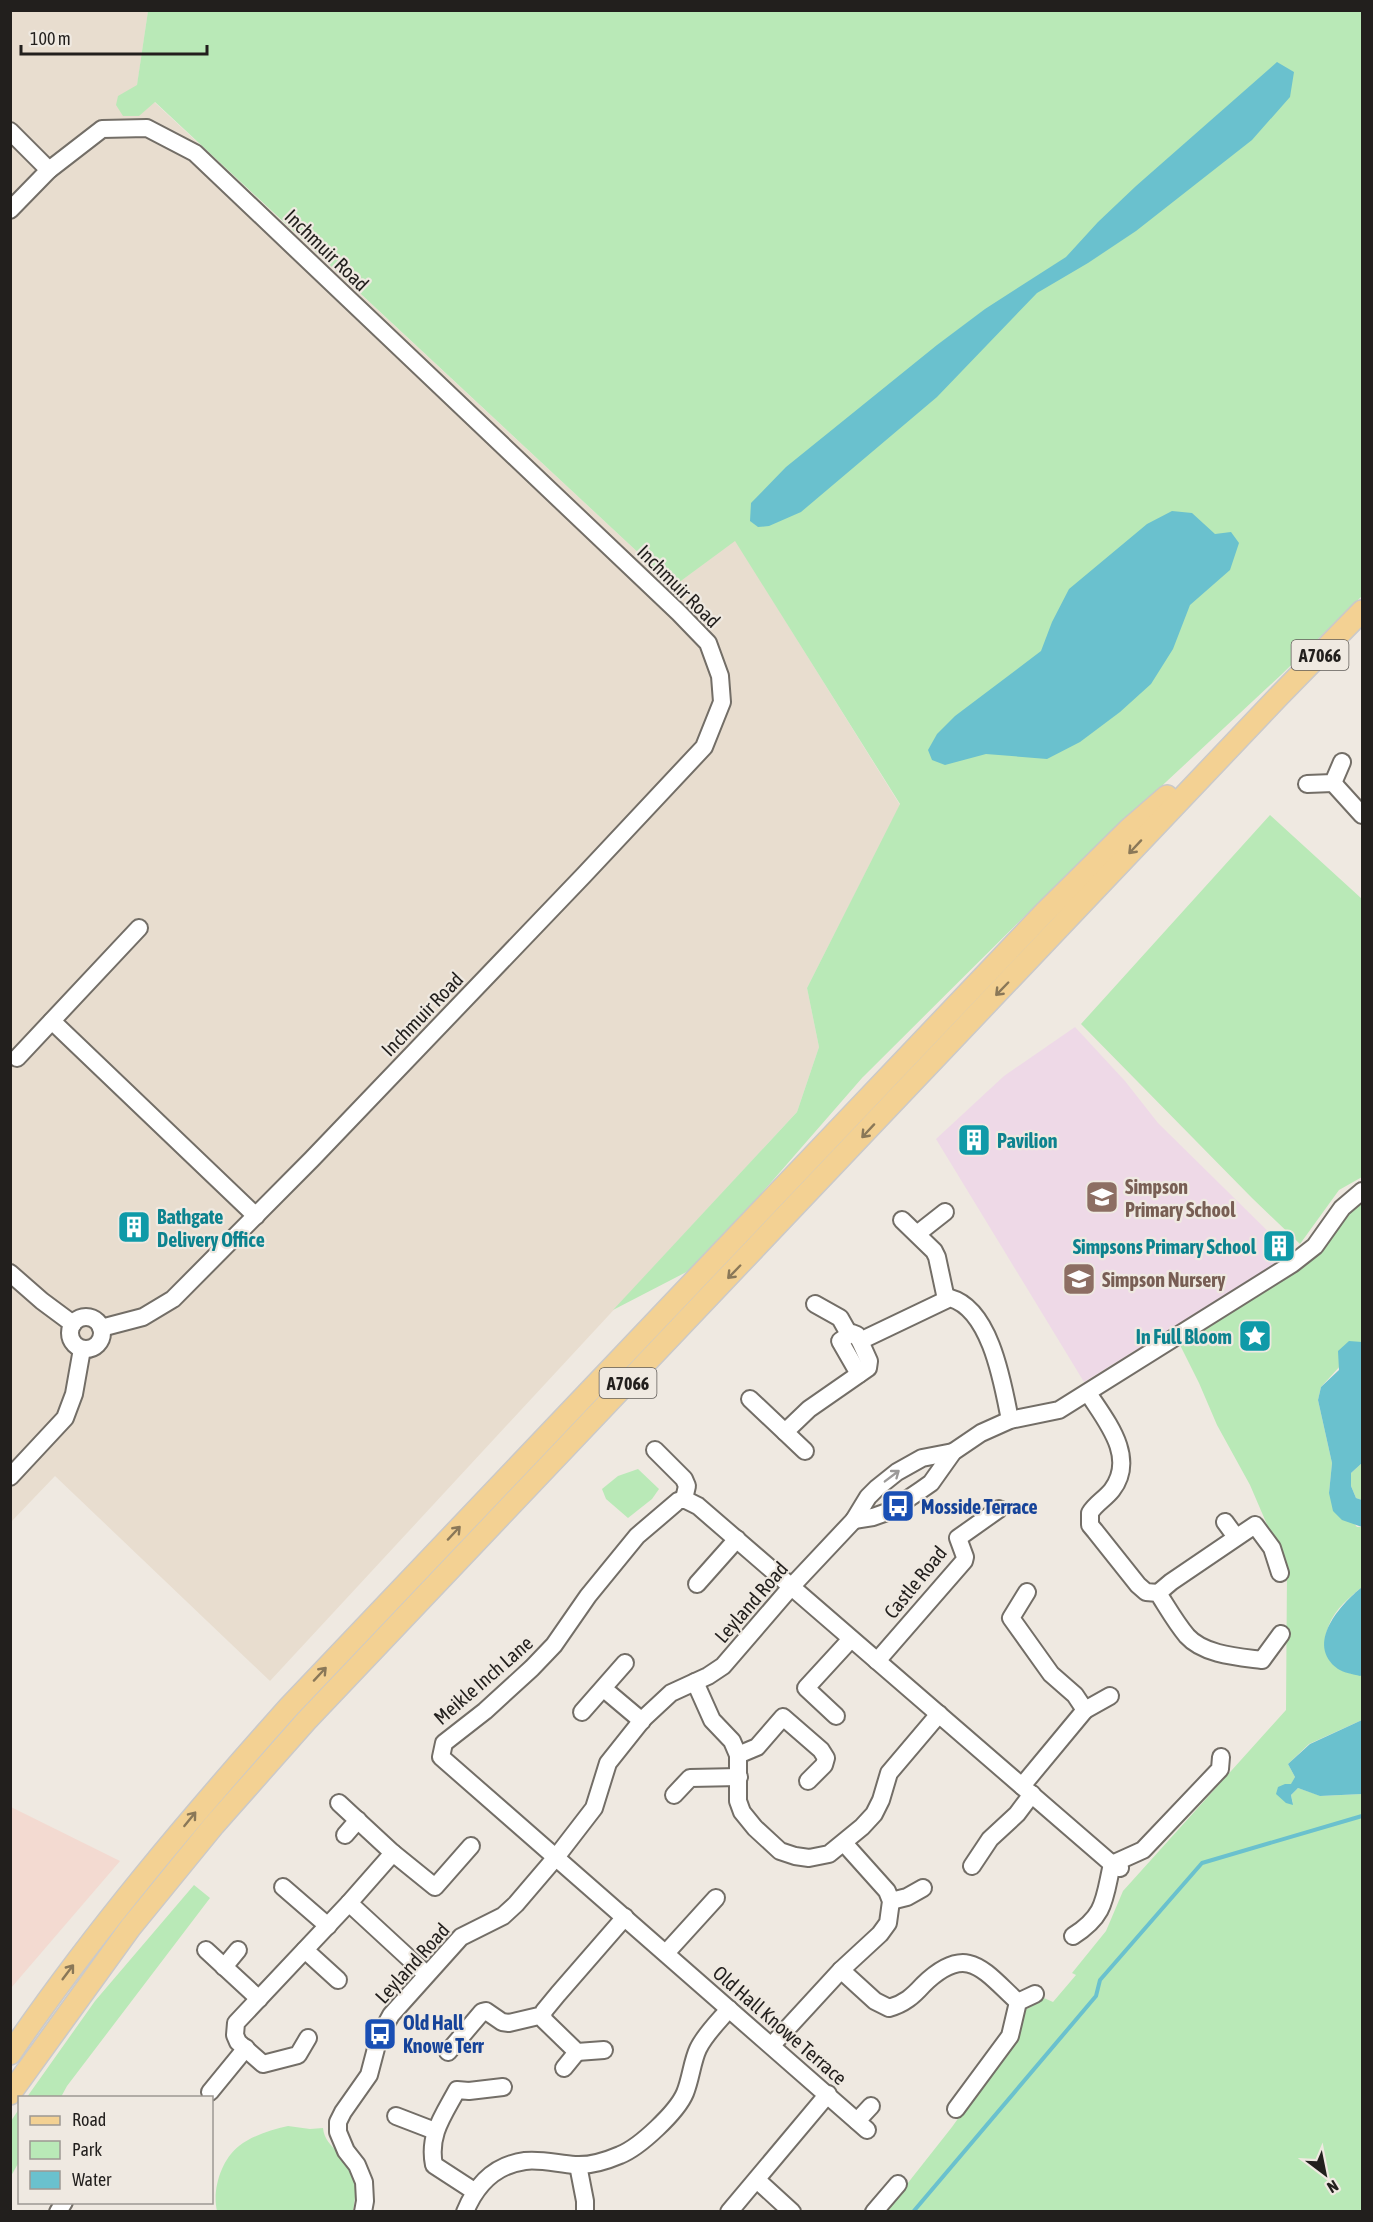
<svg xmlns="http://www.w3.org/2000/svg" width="1373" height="2222" viewBox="0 0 1373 2222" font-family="'Asap Condensed',sans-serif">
<rect width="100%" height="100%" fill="#efe9e1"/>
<!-- commercial -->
<path fill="#f3dad1" d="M11,1807l109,54 -109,127z"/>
<!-- built -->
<path fill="#e8ddcf" d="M11,11h137l-11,75 537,500 61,-46 165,265 -93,183 12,59 -22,65 -527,569 -215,-205 -44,46z"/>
<!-- education -->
<path fill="#eed9e7" d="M1075,1027l50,54 33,42 133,131 -207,128 -148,-243 68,-63z"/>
<!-- green -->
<g fill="#b9e9b7">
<path d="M148,11h1214v585l-81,79 -215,200 -204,203 -164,188 -85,44 184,-198 22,-65 -12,-59 93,-184 -165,-263 -61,45 -519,-484 -16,14h-16l-7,-11 2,-9 19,-11z"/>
<path d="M1270,815l92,84v278l-23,13 -39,54 -48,-46 -171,-174z"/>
<path d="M1362,1191v151l-41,45 -3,13 14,63 -3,30 28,34h5v60c-12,10 -27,22 -33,38 -12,29 4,49 33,50v45l-53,24 -21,20 7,13 -4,8 -6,-1 8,20 -2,-9 7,-7 23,8 41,-2v417l-477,1 67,-85 68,-95 5,-22 19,-12 9,4 23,-27 -4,-2 34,-42 17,-40 163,-181 1,-139 -37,-86 -33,-60 -18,-42 -23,-46 116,-73z"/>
<path d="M1362,1463v37l-6,-2 -5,-12v-13z"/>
<path d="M638,1469l21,20 -7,10 -24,19 -22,-19 -4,-10 16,-13z"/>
<path d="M194,1885l16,13 -143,188 -6,11h-34l68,-96z"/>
<path d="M19,2109v53l-8,14v-55z"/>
<path d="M288,2126l22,3 13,-1c1,11 8,17 15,25 17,20 20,33 15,58h-136c-5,-21 4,-51 22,-65 14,-11 32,-16 49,-20z"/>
</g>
<!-- water -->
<g fill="#6ac1ce">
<path d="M1277,62l17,10 -4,25 -38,43 -116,91 -48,32 -51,30 -100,104 -136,115 -32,14 -11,1 -8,-6 1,-18 35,-36 151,-122 48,-36 81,-52 32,-35 38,-36z"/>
<path d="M1172,511l20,2 23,21 16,-2 8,11 -9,27 -40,35 -17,44 -22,35 -31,28 -40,30 -33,17 -61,-5 -41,11 -13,-5 -4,-10 9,-16 18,-18 86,-65 11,-29 17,-33 78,-65z"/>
<path d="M1349,1341l13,1v121l-11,10v13l5,12 6,2v27l-20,-7 -9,-9 -4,-18 3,-30 -14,-63 3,-13 18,-17 -1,-19z"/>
<path d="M1362,1587v88l-2,1c-7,-2 -16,-3 -22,-7 -34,-25 3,-65 24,-82z"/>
<path d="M1362,1720v74l-42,2 -22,-8 -7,7 2,10 -7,-2 -10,-9 2,-7 7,-3h6l4,-7 -7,-13 22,-20z"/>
</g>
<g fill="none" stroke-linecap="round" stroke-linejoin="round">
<!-- stream -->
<path stroke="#6ac1ce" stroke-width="4" d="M913,2212l183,-216 4,-16 102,-117 160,-47"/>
<defs>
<g id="minor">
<path d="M10,131l39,39"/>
<path d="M10,210l39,-40 53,-41 45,-1 48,25 484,460 29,30 12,33 2,26 -18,45 -120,128 -272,284 -139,140 -30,18 -42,11"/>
<path d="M1333,783l29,32"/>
<path d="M1307,784l26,-1 9,-21"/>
<path d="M52,1021l204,195"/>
<path d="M17,1058l122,-130"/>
<path d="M902,1220l32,31 3,6 9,42"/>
<path d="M917,1234l28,-22"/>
<path d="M10,1273l32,28 31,23"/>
<path d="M815,1304l25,14 9,16"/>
<circle cx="86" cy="1333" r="16"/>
<path d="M859,1374l-19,-33 12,-8 5,2 3,6"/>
<path d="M1088,1393c18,28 49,64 24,97 -7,9 -17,14 -22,23v12l5,6 43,54 8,7 12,1c9,14 18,30 29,43 17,19 52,21 75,24l19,-26"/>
<path d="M750,1399l35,33"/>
<path d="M655,1450l29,29 3,7 -3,13"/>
<path d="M805,1451l-20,-19 24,-23 59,-41 1,-7 -9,-20 90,-43c41,11 53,87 60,122"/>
<path d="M10,1477l55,-59 9,-24 8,-45"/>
<path d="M854,1520l19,-3 17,-6 31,-21 10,-7 22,-31 28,-19 29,-13 49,-10 233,-146 23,-18 27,-38 20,-17"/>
<path d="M1225,1522l11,15"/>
<path d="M697,1584l40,-45"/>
<path d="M1158,1593l13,-11 84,-57 17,23 8,25"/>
<path d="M877,1661l87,-100 1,-4 -7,-19 41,-29"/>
<path d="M695,1682l17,38 20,21 6,14v46l4,11 13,16 25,23 15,5 14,2 20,-4 33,-27 12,-13 7,-14 8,-27 50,-59"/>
<path d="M604,1689l38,32"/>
<path d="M1085,1710l25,-14"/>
<path d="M582,1712l43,-49"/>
<path d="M836,1716l-30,-28 45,-49"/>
<path d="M738,1755l19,-8 26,-30 38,33 5,8 -2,7 -16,16"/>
<path d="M1022,1786l63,-76 -10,-15 -24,-21 -40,-56 16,-26"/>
<path d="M674,1795l16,-17 49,-1"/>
<path d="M339,1803l54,50"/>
<path d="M345,1835l13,-15"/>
<path d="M972,1866l18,-27 27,-25 15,-20"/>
<path d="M283,1887l45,39"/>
<path d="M891,1901l16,-4 16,-9"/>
<path d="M1073,1936c33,-21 31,-37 39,-72l31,-14 77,-81 1,-12"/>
<path d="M206,1950l53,49"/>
<path d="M305,1950l33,30"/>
<path d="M666,1953l50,-55"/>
<path d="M224,1967l14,-17"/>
<path d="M841,1970l34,31 14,7c15,-4 24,-12 34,-23 44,-43 60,-15 95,17"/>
<path d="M426,1974l-77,-71 44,-50 42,34 36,-41"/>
<path d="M543,2015l1,5 33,32 27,-2"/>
<path d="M308,2038l-10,17 -35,9 -25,-22 -3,-7 1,-12 113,-120"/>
<path d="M772,2045l69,-75 39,-36 8,-11 3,-22 -4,-10 -43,-48"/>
<path d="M448,2052l34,-40 4,-1 16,11 7,1 34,-8 1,-4 14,-17 67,-77"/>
<path d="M564,2068l13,-16"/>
<path d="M210,2092l36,-44"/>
<path d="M956,2109l54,-73 8,-34 17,-8"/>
<path d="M396,2116l39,15"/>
<path d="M857,2121l14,-15"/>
<path d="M867,2130l-426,-373 3,-14 41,-32 47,-43 22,-23 34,-49 49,-60 41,-35 6,-2 14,7 414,358 8,4"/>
<path d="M578,2165l7,36v11"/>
<path d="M757,2180l35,32"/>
<path d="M474,2191l-40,-26c-6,-30 9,-49 23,-75l12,1 34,-4"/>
<path d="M58,2212l6,-10"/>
<path d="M363,2212l2,-11 -1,-19 -7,-17 -11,-14 -8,-19v-10l5,-10 26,-37 10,-38 12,-22 70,-78 42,-21 13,-12 41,-48 37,-48 14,-45 35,-44 28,-26 37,-17 15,-10 68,-79 63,-67 14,-23 9,-9 20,-16 25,-14 31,-6"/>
<path d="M465,2212c11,-27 30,-47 60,-51 16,-2 34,3 50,4 15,1 31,-4 45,-10 20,-8 57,-43 65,-62 6,-15 7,-31 13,-44 7,-15 21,-28 31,-40"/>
<path d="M729,2212l99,-118"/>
<path d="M874,2212l24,-28"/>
</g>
<g id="major">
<path d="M10,2054c84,-123 180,-236 279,-347l756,-795 84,-83 38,-33"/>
<path d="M10,2094l120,-166 84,-103 92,-104 971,-1023 85,-87"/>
</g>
</defs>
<!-- minor casing -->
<use href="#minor" stroke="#736e67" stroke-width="20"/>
<!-- major casing -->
<use href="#major" stroke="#cac9c9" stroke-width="24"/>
<!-- minor -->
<use href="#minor" stroke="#fff" stroke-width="16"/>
<!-- major -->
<use href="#major" stroke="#f3d193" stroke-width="21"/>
</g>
<!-- one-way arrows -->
<defs><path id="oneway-shaft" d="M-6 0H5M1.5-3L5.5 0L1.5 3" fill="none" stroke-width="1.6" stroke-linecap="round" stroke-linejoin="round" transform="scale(1.5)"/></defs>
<g stroke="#8a7858">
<use href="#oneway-shaft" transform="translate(1135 847) rotate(133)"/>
<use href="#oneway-shaft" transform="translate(1002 989) rotate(134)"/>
<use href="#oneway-shaft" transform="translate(868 1131) rotate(133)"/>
<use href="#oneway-shaft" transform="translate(734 1272) rotate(134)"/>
<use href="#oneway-shaft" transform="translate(454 1533) rotate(-47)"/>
<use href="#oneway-shaft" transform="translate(320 1674) rotate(-47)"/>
<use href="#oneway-shaft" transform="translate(190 1819) rotate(-51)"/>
<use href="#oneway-shaft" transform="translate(68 1972) rotate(-53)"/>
</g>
<use stroke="#9c9a99" href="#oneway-shaft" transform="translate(892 1476) rotate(-37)"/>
<!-- icons -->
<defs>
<symbol id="building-square" viewBox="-11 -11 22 22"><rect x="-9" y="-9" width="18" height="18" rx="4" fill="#0f9aa8" stroke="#efe9e1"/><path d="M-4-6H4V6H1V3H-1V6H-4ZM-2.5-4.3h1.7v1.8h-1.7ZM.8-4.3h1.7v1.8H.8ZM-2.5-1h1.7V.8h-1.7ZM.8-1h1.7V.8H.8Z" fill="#fff"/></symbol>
<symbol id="school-square" viewBox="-11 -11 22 22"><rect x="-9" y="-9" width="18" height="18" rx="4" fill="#8d6e63" stroke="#efe9e1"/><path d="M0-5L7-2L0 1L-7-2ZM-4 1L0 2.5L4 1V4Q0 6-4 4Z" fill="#fff"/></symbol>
<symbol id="sight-square" viewBox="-11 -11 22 22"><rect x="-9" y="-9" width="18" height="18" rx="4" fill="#0f9aa8" stroke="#efe9e1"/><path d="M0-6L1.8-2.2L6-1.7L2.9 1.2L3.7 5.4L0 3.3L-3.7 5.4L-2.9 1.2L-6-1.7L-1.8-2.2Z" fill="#fff"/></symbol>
<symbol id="bus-square" viewBox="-11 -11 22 22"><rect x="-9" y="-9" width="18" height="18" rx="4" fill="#1a4fb4" stroke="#efe9e1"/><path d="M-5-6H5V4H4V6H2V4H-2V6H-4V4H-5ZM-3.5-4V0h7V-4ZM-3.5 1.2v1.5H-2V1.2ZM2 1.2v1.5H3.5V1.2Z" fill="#fff"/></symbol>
</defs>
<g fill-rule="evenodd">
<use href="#building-square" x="955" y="1121" width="38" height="38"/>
<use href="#school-square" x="1083" y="1178" width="38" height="38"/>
<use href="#building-square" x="115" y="1208" width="38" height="38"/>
<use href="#building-square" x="1260" y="1227" width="38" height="38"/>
<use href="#school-square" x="1060" y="1260" width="38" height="38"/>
<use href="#sight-square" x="1236" y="1317" width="38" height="38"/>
<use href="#bus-square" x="879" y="1487" width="38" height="38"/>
<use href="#bus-square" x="361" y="2015" width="38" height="38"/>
</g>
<g text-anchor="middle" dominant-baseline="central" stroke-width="4.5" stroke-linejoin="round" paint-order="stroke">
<!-- shield labels -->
<g fill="#efe9e1" stroke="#605c58" stroke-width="1.5">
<rect x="1291.5" y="640" width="57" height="30" rx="4.5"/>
<rect x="599.5" y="1368" width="57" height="30" rx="4.5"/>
</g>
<g font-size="18" font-weight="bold" fill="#221f1d">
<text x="1320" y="655">A7066</text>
<text x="628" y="1383">A7066</text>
</g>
<!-- street labels -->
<g font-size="20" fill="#221f1d" stroke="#efe9e1">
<text transform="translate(327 250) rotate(44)">Inchmuir Road</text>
<text transform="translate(679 586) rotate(45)">Inchmuir Road</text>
<text transform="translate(422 1014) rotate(-46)">Inchmuir Road</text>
<text transform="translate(915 1582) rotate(-51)">Castle Road</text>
<text transform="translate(751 1602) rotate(-49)">Leyland Road</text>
<text transform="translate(483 1680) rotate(-41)">Meikle Inch Lane</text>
<text transform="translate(412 1963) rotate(-48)">Leyland Road</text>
<text transform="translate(780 2025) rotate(41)">Old Hall Knowe Terrace</text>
</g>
<!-- culture labels -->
<g font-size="20" font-weight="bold" fill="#0d838f" stroke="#efe9e1" text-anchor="start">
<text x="997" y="1140">Pavilion</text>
<text x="157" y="1216">Bathgate<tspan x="157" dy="23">Delivery Office</tspan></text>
<text x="1256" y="1246" text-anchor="end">Simpsons Primary School</text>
<text x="1232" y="1336" text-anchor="end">In Full Bloom</text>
</g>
<!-- education labels -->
<g font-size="20" font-weight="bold" fill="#785e54" stroke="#efe9e1" text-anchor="start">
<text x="1125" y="1186">Simpson<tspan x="1125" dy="23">Primary School</tspan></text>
<text x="1102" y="1279">Simpson Nursery</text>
</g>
<!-- transit labels -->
<g font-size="20" font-weight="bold" fill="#164399" stroke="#efe9e1" text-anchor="start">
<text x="921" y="1506">Mosside Terrace</text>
<text x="403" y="2022">Old Hall<tspan x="403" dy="23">Knowe Terr</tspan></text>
</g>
</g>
<!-- border -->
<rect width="1373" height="2222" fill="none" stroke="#221f1d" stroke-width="24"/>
<!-- legend -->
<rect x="18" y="2096" width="195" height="108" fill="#efe9e1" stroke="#9d9893" stroke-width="1.5"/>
<rect x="30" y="2116" width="30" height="9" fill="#f3d193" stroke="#9d9893" stroke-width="1.5"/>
<text x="72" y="2126" font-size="18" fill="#221f1d">Road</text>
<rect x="30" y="2141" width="30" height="18" fill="#b9e9b7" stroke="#9d9893" stroke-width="1.5"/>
<text x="72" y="2156" font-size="18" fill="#221f1d">Park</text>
<rect x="30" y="2171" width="30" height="18" fill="#6ac1ce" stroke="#9d9893" stroke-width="1.5"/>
<text x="72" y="2186" font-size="18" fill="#221f1d">Water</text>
<!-- north arrow -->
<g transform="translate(1325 2174) rotate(148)" stroke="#efe9e1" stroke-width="4.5" paint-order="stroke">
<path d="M0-4.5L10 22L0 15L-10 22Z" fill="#221f1d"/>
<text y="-9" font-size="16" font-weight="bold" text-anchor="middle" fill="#221f1d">N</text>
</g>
<!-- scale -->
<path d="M21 45v9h186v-9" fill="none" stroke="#221f1d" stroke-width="3"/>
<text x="30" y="45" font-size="18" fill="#221f1d" stroke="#efe9e1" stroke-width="4.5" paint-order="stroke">100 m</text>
</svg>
